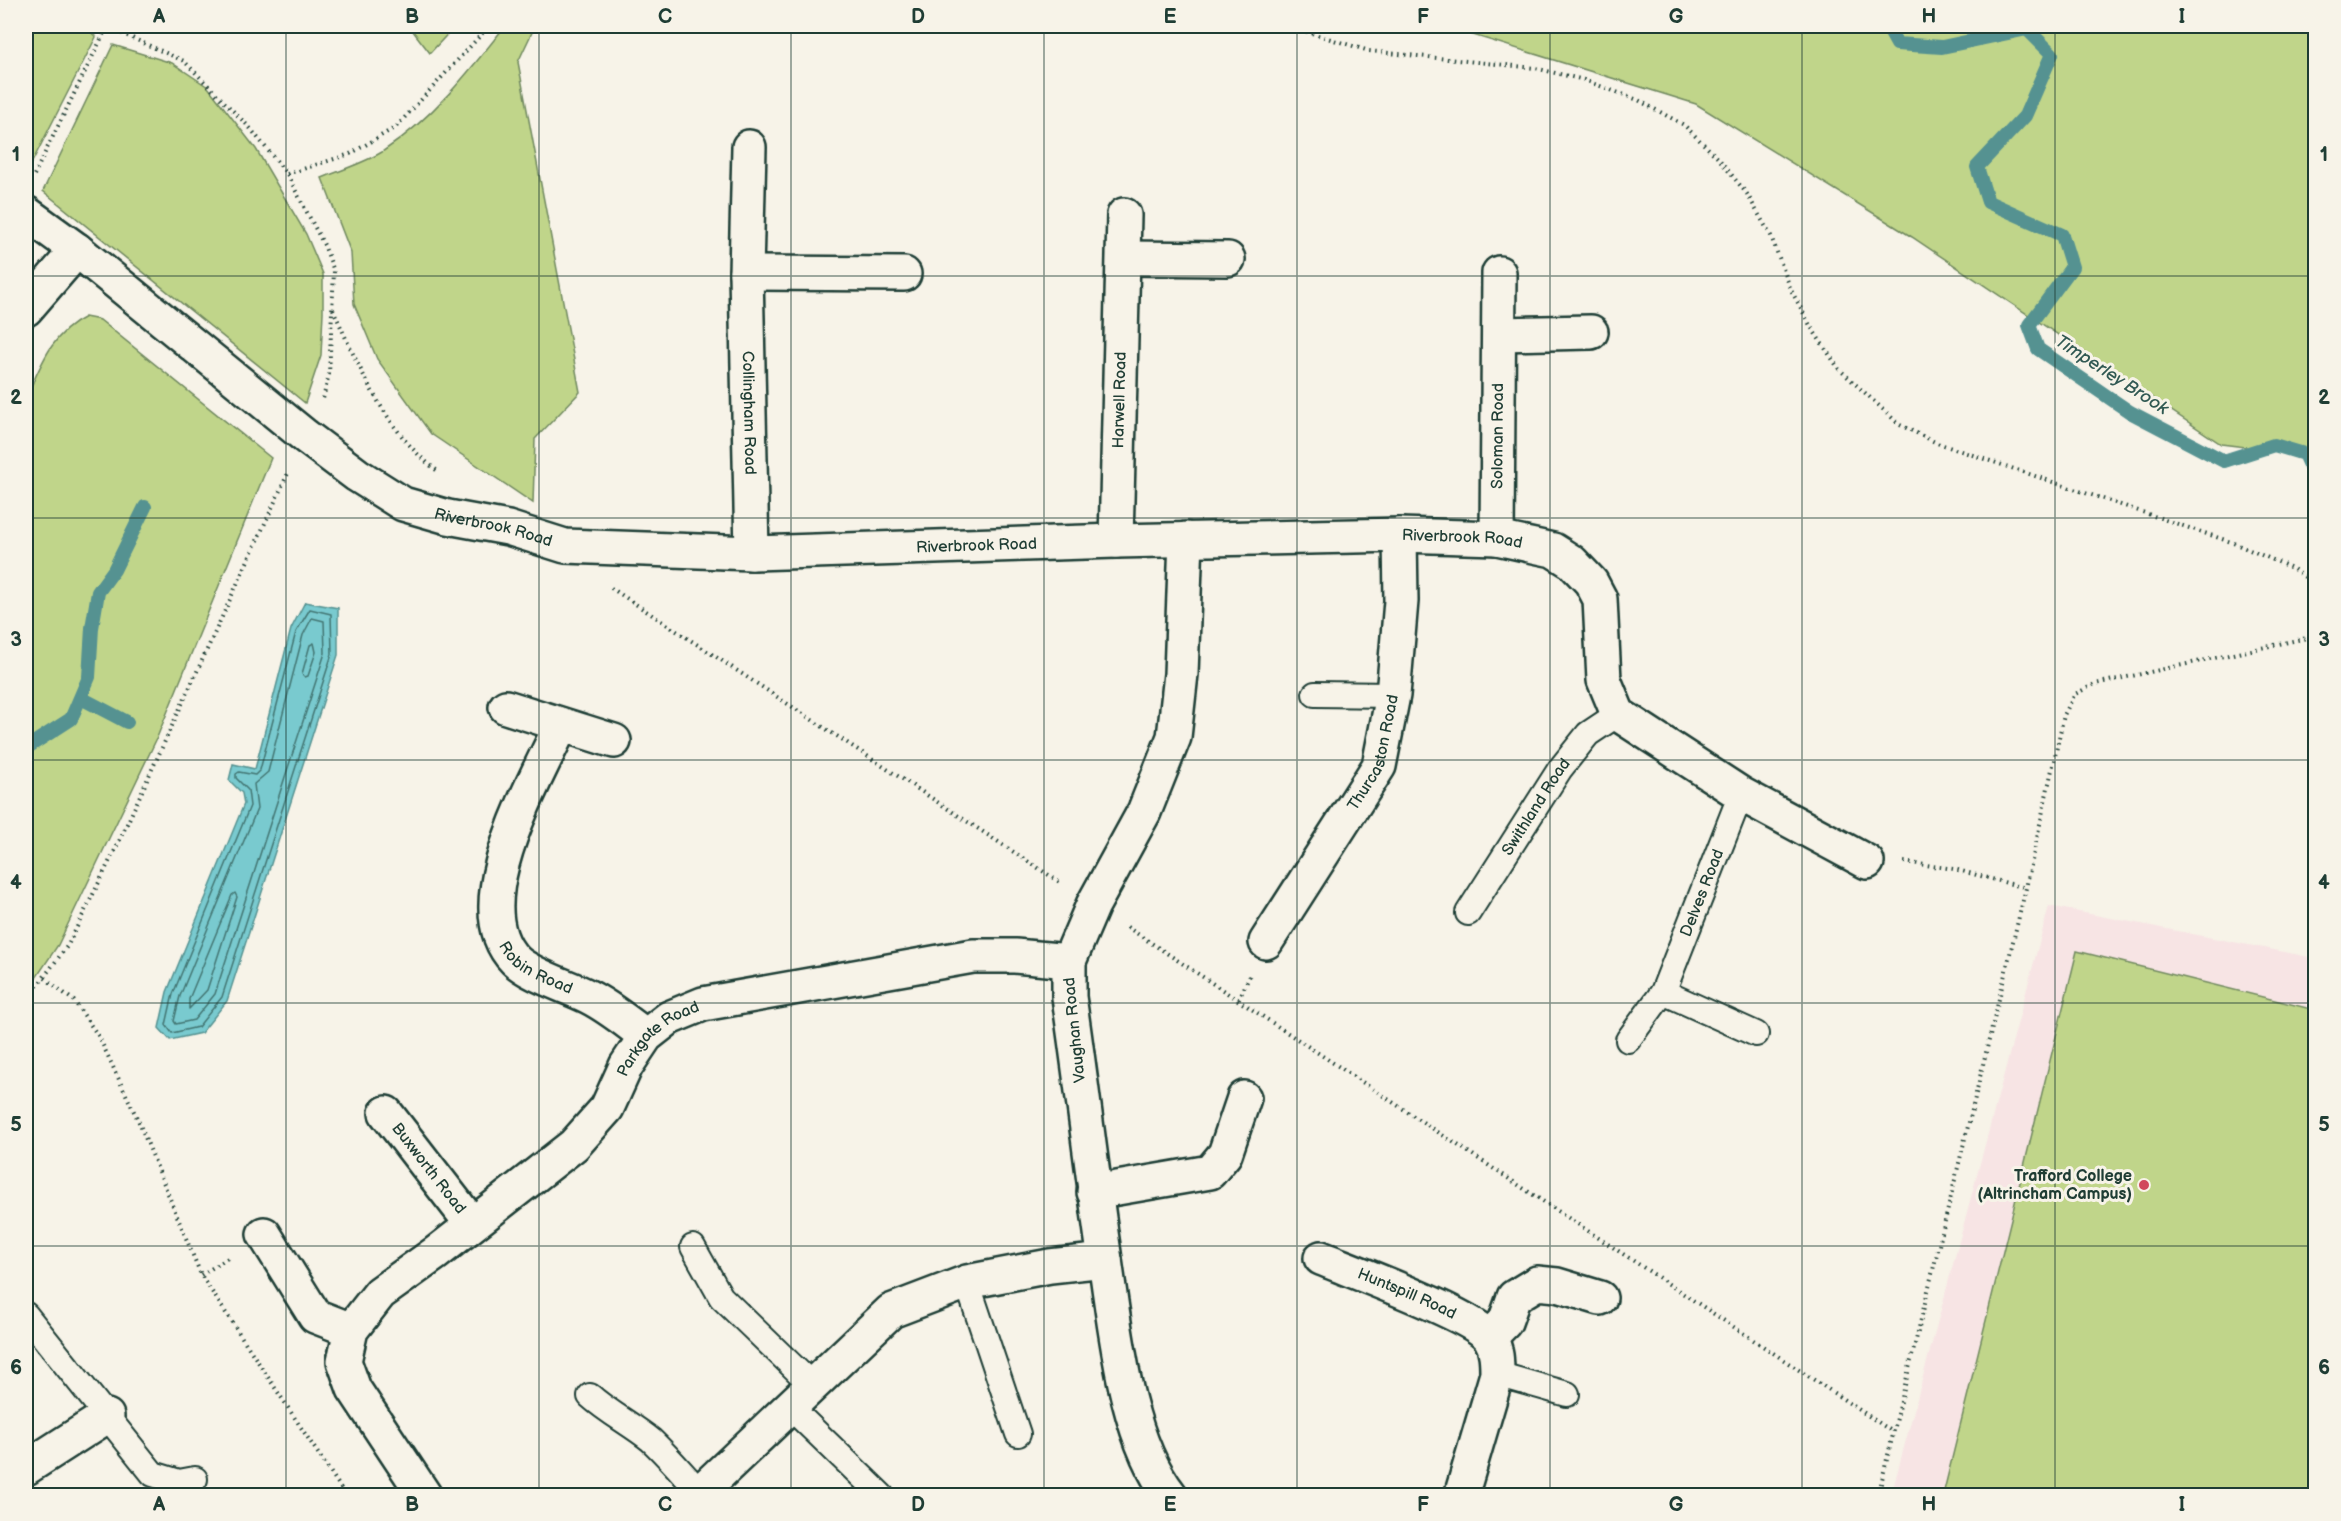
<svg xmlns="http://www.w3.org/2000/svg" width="2341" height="1521" viewBox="0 0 2341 1521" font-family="'Balsamiq Sans',sans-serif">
<rect width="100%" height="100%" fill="#f7f3e8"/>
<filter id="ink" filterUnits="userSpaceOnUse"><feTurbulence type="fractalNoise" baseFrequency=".0167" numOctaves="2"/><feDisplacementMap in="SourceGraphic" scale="12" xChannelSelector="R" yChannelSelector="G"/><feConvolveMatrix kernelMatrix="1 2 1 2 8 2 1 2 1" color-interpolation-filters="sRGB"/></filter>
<g filter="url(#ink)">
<!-- built -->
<path fill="#f7e4e4" d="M2049,906l266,52v537l-424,1z"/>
<!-- green -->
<g fill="#c0d58a" stroke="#70895f" stroke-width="1.5">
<path d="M26,26h58l12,11 -70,137z"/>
<path d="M409,26h46l-25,27z"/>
<path d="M505,26h30l-17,36 62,330 -45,47 -2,64 -102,-69 -54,-75 -23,-55 -3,-51 -29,-75c19,-8 42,-15 60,-26 50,-33 87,-80 123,-126z"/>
<path d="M1444,26h871v455l-11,-27 -83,-10 -309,-207 -216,-133z"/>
<path d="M113,45l59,18 36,24 48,62 50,85 17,40v38l-2,43 -16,48 -262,-212z"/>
<path d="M85,317l15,3 171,138 -115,282 -98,205 -32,48v-595c15,-33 25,-64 59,-81z"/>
<path d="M2077,951l238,59v485h-372z"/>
</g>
<!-- water -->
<path fill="#79cacf" stroke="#559291" stroke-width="1.5" d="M305,602l33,6v47l-111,346 -26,32 -31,7 -11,-12 8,-36 77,-188 -2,-11 -13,-13 4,-16 22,5 36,-140z"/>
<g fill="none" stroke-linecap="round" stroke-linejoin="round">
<!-- shore -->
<g stroke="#437572" stroke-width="1.5">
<path d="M310,609l21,5 1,40 -110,343 -24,30 -26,6 -6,-8 7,-31 77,-188 -2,-16 -12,-12v-4l3,-2 16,3 5,-5 36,-138z"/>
<path d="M312,618l12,3 1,32 -110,341 -21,26 -18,4 -2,-3 6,-25 77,-187 -3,-25 14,-12 35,-137z"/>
<path d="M314,643l2,9 -8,24 -3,1 -3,-3 8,-29z"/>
<path d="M235,893l2,4 -30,93 -18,19v-10l43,-104z"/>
</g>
<!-- stream -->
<g stroke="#559291" stroke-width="14">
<path d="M1887,26l10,18 45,3 85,-18 25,25 -27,62 -48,51 11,35 74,33 10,32 -43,58 9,24 92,63 94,49 50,-16 30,9 12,27"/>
<path d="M81,698l46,24"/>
<path d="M26,748l45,-29 18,-42 3,-49 6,-36 16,-22 31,-63"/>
</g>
<defs>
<g id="service">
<path d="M1315,694l78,1"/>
<path id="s1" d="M1468,913l92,-144 28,-35 30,-20"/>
<path d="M1663,992l93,42"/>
<path id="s2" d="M1628,1040l35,-48 78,-198"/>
<path d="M693,1247l28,50 91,88"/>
<path d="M967,1282l51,152"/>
<path d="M26,1315l127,159 26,8 16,-3"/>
<path d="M1497,1374l70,20"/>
<path d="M590,1396c19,17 41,28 61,44 17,16 33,35 49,52"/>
<path d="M789,1406l93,90"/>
</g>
<g id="minor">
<path id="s3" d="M749,147l-3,126 6,280"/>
<path id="s4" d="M26,213l51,37 228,186 52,39 46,29 45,13 60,11 57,18 187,7 364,-12 284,-6 97,3 56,12 19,12 19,20 9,17 4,81 14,34 123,80 126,68"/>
<path d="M1124,258l104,1"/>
<path d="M746,273l158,1"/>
<path d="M26,309l51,-59"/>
<path d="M1500,334l91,-2"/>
<path id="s5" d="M1497,538l2,-265"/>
<path id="s6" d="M1116,541l8,-326"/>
<path d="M506,707l108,34"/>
<path id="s7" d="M561,725c-25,56 -100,180 -46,235 15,15 55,27 74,37 20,10 39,26 57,39"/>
<path id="s8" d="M1266,942l113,-176 14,-71 8,-94 -1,-66"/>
<path id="s9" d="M386,1113l86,111"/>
<path d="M1094,1192l116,-20 15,-18 19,-56"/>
<path d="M264,1234l51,82 36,14"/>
<path id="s10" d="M1321,1258c31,13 154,58 169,80 7,11 7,24 7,36l-36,122"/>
<path d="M1490,1337l15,-15 9,-25 23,-14 20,2 43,13"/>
<path d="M26,1468l81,-52"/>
<path id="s11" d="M425,1496l-71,-107 -10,-28 7,-31 29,-37 56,-40 138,-108 33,-37 19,-42 20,-30 23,-18 34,-14 270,-48h42l54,5"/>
<path d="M696,1496l195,-185 76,-29 83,-16 55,-6"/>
<path d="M1171,1496c-46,-58 -55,-163 -66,-236 -13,-87 -23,-175 -36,-263v-36l24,-56 51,-93 30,-75 7,-63 5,-135"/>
</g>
</defs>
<!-- service casing -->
<use href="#service" stroke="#1f3d34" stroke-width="28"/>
<!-- minor casing -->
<use href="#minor" stroke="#1f3d34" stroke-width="38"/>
<!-- path -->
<g stroke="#1f3d34" stroke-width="4" stroke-dasharray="1.5 4.5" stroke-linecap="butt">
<path d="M105,26l79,35 66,67 37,46 37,71 10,26 -5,103 -6,25"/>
<path d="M1289,26l80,25 166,17 49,12 54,20 46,25 35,34 28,35 24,42 20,54 20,37 28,42 61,56 37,18 294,99 61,26 24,17"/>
<path d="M287,174l63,-20 46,-27 93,-101"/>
<path d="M34,175l73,-148"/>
<path d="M333,309c24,55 55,127 106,163"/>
<path d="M611,588l450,295"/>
<path d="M1904,862l50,7 72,19"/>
<path d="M1127,927l766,505"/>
<path d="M45,978l29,23 25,36 39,83 63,155 145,221"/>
<path d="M1239,999l11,-24"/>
<path d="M26,1001l42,-56 47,-95 174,-379"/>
<path d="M201,1275l30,-19"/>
<path d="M1878,1496l148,-608 38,-173 11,-21 20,-10 221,-48"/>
</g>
<!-- service -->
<use href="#service" stroke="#f7f3e8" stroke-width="24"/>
<!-- minor -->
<use href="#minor" stroke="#f7f3e8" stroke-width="33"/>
</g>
</g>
<!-- grid -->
<path fill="none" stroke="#1f3d34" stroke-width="1.5" stroke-opacity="0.55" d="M286,26v1470M539,26v1470M791,26v1470M1044,26v1470M1297,26v1470M1550,26v1470M1802,26v1470M2055,26v1470M26,276h2290M26,518h2290M26,760h2290M26,1003h2290M26,1246h2290"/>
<!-- markers -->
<circle fill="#d1495b" stroke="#f7f3e8" stroke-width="2" cx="2144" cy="1185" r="6"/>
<g text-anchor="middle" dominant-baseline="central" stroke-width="6" stroke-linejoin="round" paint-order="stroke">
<!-- street labels -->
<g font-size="16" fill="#1f3d34" stroke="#f7f3e8">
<text stroke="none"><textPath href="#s6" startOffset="141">Harwell Road</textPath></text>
<text stroke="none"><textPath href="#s3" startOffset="266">Collingham Road</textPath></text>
<text stroke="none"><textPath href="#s5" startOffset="102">Soloman Road</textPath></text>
<text stroke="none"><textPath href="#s4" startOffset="570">Riverbrook Road</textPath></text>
<text stroke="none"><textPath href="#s4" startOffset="1542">Riverbrook Road</textPath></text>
<text stroke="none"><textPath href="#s4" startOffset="1056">Riverbrook Road</textPath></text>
<text stroke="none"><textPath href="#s8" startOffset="220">Thurcaston Road</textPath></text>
<text stroke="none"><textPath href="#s1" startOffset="126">Swithland Road</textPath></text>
<text stroke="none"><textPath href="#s2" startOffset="166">Delves Road</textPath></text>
<text stroke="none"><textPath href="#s7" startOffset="274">Robin Road</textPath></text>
<text transform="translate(1075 1030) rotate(-96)">Vaughan Road</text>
<text stroke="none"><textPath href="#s11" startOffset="620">Parkgate Road</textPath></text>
<text stroke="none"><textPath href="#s9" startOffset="70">Buxworth Road</textPath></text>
<text stroke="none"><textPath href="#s10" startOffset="93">Huntspill Road</textPath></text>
</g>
<!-- poi labels -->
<g font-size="16" font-weight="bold" fill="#1f3d34" stroke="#f7f3e8" text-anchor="end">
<text x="2132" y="1176">Trafford College<tspan x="2132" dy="18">(Altrincham Campus)</tspan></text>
</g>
<!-- water labels -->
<g font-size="18" font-style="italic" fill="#315953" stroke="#f7f3e8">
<text transform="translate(2112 375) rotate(33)">Timperley Brook</text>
</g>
</g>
<!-- margin -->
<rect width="2341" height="1521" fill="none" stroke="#f7f3e8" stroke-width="66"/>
<rect x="33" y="33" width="2275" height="1455" fill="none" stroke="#1f3d34" stroke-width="2"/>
<g font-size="20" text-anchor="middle" font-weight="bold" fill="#1f3d34">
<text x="159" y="23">A</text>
<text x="412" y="23">B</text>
<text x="665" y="23">C</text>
<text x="918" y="23">D</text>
<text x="1170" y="23">E</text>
<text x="1423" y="23">F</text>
<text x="1676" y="23">G</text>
<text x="1929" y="23">H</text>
<text x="2182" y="23">I</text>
<text x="16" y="161">1</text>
<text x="2324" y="161">1</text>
<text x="16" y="404">2</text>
<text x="2324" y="404">2</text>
<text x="16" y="646">3</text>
<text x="2324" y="646">3</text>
<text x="16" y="889">4</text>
<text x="2324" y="889">4</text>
<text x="16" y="1131">5</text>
<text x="2324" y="1131">5</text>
<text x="16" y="1374">6</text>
<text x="2324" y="1374">6</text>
<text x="159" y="1511">A</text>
<text x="412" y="1511">B</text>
<text x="665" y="1511">C</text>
<text x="918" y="1511">D</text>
<text x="1170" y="1511">E</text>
<text x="1423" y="1511">F</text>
<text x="1676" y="1511">G</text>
<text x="1929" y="1511">H</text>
<text x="2182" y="1511">I</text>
</g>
</svg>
